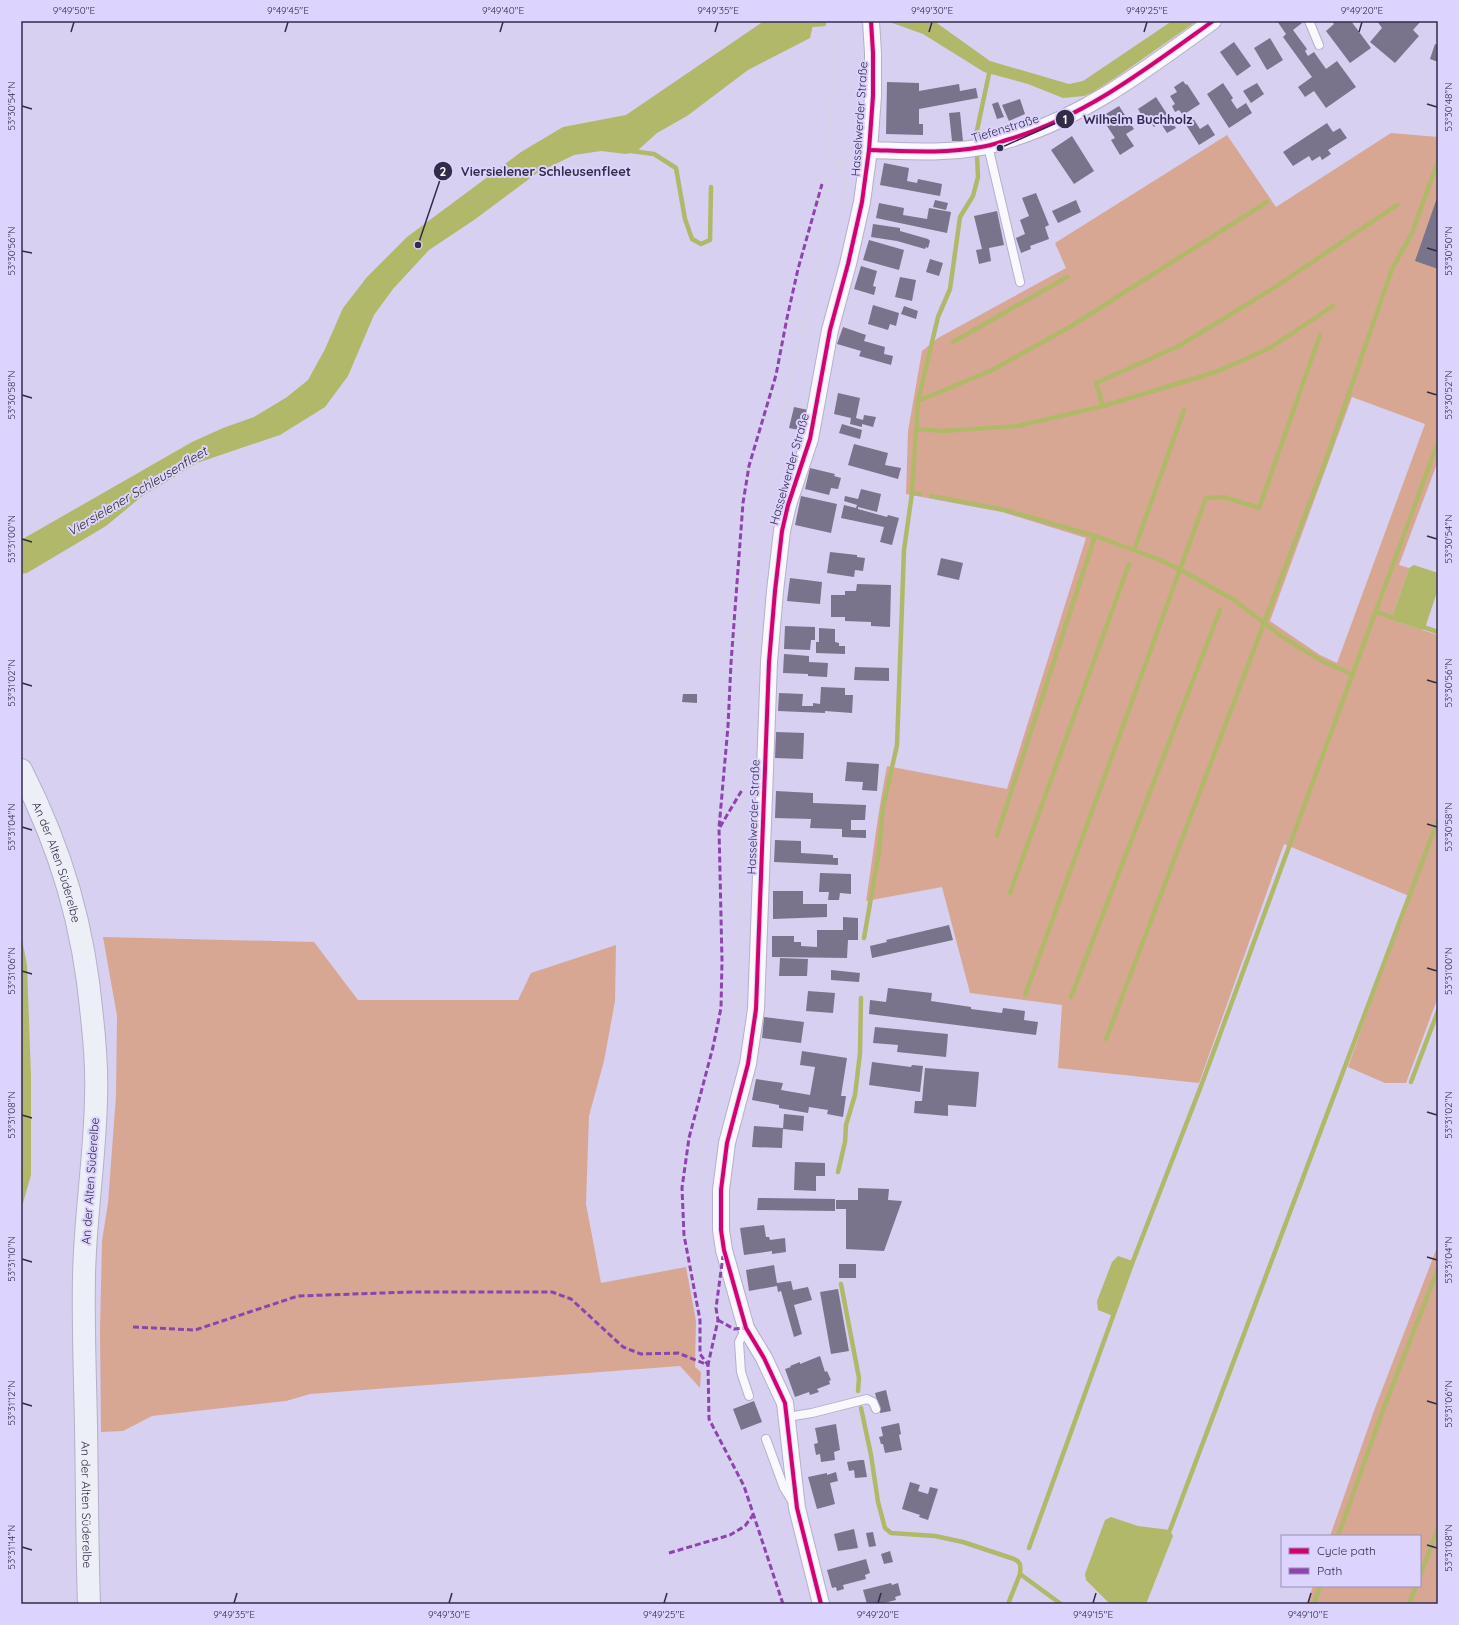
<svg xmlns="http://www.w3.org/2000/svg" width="1459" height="1625" viewBox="0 0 1459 1625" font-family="Quicksand,sans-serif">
<rect width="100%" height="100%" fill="#d7d0f0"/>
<!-- green -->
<g fill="#d8a793" fill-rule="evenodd">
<path d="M1391,133l47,4v324l-39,104 10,3 -18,52 47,15v362l-32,86h-21l-37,-16 61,-171 -125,-52 -85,239 -141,-15 4,-63 -92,-12 -28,-106 -76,14c7,-45 12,-90 21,-135l120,23 79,-251 -84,-26 -96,-18 2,-63 14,-80 16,-13 128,-70 -11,-25 172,-108 49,72zM1352,397l73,27 -88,239 -17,-8 -50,-34z"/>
<path d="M103,937l211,5 44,58h160l13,-27 85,-28 -1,56 -11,60 -15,55 -3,88 15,79 85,-16 10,54 -1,46 6,5 -1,16 -20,-22 -370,28 -24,7 -134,15 -29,15 -22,1 -1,-101 2,-90 6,-38 8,-107 1,-80z"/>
<path d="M1438,1245v359h-131l6,-18h107v-50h-90l45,-128z"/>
</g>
<!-- water -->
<g fill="#b2b86a">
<path d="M764,21h47l2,4 -3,13 -62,32 -61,46 -30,17 -21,19 -10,2 -25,-3 -27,4 -37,18 -63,47 -45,30 -36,39 -19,26 -26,61 -23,31 -45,28 -83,28 -56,34 -35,29 -79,47 -6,1v-34l171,-98 31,-14 31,-11 33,-20 21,-17 17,-31 18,-41 24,-31 40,-40 114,-85 42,-25 63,-12z"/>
<path d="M887,21h47l56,40 79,23 14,-3 89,-60h25l-79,55 -25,16 -9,4 -21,2 -35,-14 -44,-12 -61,-38z"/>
<path d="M1414,565l24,8v16l-13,39 -3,2 -31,-10 18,-52z"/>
<path d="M21,934l6,31 4,111v99l-10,35z"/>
<path d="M1118,1256l15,5 -20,55 -15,-6 -1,-9 15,-39z"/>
<path d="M1111,1517l27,9 32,4 3,6 -27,68h-36l-24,-24 -1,-6 20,-54z"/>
</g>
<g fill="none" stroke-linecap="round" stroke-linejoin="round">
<!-- stream -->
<g stroke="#b2b86a" stroke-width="4.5">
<path d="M808,25l16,-1"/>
<path d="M631,151l23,3 22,14 9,51 7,20 9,5 9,-4 1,-53"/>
<path d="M953,342l114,-65"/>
<path d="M918,401l74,-31 76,-42 199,-126"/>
<path d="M1103,406l-7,-23 83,-37 96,-59 122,-82"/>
<path d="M916,429l27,2 75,-5 85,-20 113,-34 54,-24 63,-42"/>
<path d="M912,493l8,1"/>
<path d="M931,496l74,14 90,26 63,23 23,11 53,30 50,38 36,22 33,15"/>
<path d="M1134,550l50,-140"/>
<path d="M1376,612l21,7"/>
<path d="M1420,626l18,6"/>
<path d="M997,835l98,-299"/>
<path d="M1010,893l119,-329"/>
<path d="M864,938l15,-86 4,-44 14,-63 7,-195 8,-57 6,-92 20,-84 12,-28 10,-72 13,-21 5,-19 -2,-42 14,-66"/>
<path d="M1025,995l181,-497 18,-1 35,11 61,-173"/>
<path d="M1071,997l149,-387"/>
<path d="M1106,1039l218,-574 68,-196 20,-36 26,-72"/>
<path d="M1411,1082l27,-71"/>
<path d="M838,1172l7,-30 1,-17 9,-30 5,-42 1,-55"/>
<path d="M841,1284l18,94 -1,13"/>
<path d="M861,1408l10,47 7,47 7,26 6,5 44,3 28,6 51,17c7,3 7,7 6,15l41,30"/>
<path d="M1170,1530l268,-710"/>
<path d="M1338,1536l45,-126 55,-141"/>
<path d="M1029,1548l104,-287 68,-175 237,-644"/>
<path d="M1420,1576l18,-48"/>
<path d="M1008,1604l12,-30"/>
<path d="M1314,1604l6,-18"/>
<path d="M1409,1604l7,-18"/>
</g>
</g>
<!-- building -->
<g fill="#7a738c">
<path d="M1277,21h23l2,2 -9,7 14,19 -2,2 3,5 6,-4 12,17 11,-8 19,26 -30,21 -12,-17 -9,6 -7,-10 14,-10 -29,-40 3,-3z"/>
<path d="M1332,21h19l20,27 -21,15 -24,-32 8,-7z"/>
<path d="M1377,21h44l-8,9 6,6 -24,27 -25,-21 12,-14z"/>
<path d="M1270,38l13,22 -16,10 -13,-22z"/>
<path d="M1234,42l17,24 -14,10 -17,-24z"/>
<path d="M1435,44l3,1v17l-8,-3z"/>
<path d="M1183,81l3,4 1,-1 13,20 -17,11 -4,-5 -4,2 -3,-6 3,-2 -5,-8 7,-4 -3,-5z"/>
<path d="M887,82l32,1v8l40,-7 1,7 16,-3 2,10 -59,11v15h4v11l-37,-1z"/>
<path d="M1223,83l10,15 -2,2 6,9 9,-6 6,10 -23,15 -22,-34z"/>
<path d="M1257,83l7,11 -13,9 -8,-12z"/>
<path d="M1156,97l20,31 -9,5 -7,-11 -6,5 -3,-4 -3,2 -10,-16z"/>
<path d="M1020,99l5,15 -16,7 -7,-16z"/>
<path d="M998,102l6,15 -7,2 -5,-15z"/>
<path d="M1119,106l15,23 -8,5 8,12 -14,9 -9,-15 4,-2 -14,-21z"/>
<path d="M960,112l3,29h-11l-3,-28z"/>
<path d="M1191,115l9,14 8,-5 7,11 -16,10 -16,-25z"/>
<path d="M1327,123l6,9 7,-4 7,10 -19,12 3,4 -9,6 -2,-4 -8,5 -3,-5 -16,10 -10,-14z"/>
<path d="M1072,136l22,35 -20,13 -23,-34z"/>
<path d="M884,163l25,5 -2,13 10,2 1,-4 24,5 -2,12 -60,-11z"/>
<path d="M1036,193l13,32 -4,2 4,12 -19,7 1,3 -10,4 -5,-15 9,-4 -5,-14 9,-4 -7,-18z"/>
<path d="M1438,195v74l-23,-8z"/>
<path d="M935,200l13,3 -2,7 -13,-3z"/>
<path d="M1076,200l5,12 -23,11 -6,-12z"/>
<path d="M879,203l25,5 -1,7 24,4 2,-11 22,4 -4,21 -71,-15z"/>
<path d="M997,211l7,34 -15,3 2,13 -12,3 -3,-14 6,-1 -8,-33z"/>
<path d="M873,224l27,4v3l28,8 2,2 -2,7 -2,-1 -1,2 -28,-8 -26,-4z"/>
<path d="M869,240l35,10 -5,20 -36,-10z"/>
<path d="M930,259l13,4 -4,13 -13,-4z"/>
<path d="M861,266l16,5 -4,15 3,1 -2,8 -20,-6z"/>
<path d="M900,277l16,3 -4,21 -17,-4z"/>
<path d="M873,305l26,8 -3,13 -6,-2 -2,6 -20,-6z"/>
<path d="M904,306l14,5 -2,8 -15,-5z"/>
<path d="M843,327l23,8 -2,6 21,6 -1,7 9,2 -2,9 -32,-9 2,-5 -24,-7z"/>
<path d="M838,393l22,5 -4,20 7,2 1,-5 12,2 -3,10 -11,-3v3l-12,-3 1,-6 -17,-4z"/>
<path d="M794,407l14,3 -4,21 -15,-3z"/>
<path d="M842,424l20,6 -2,9 -21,-6z"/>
<path d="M854,444l34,9 -3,12 16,3 -3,11 -50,-14z"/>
<path d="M810,468l25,6 -1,2 7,2 -3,11 -7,-1 -2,7 -24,-6z"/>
<path d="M861,489l20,5 -4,18 -19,-5v2l29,8 1,-2 11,3 -7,27 -12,-3 4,-15 -43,-9 3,-13 12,3 1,-3 -13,-4 1,-5 13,3z"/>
<path d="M801,496l36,8 -6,29 -36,-8z"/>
<path d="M830,552l27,3v2l8,1 -2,13 -8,-1 -1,7 -27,-4z"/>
<path d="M941,558l22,5 -4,17 -22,-5z"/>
<path d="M790,578l32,4 -2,22 -33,-3z"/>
<path d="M857,584l34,1 -1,42 -19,-1v-4l-26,-1v-4h-14v-22h14v-4h11z"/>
<path d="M785,626l30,1v13h-4l-1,10 -26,-1z"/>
<path d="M819,628l16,1v13l4,1v3h6v8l-29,-1v-11h3z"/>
<path d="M784,654l25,2v6l19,1 -1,14 -19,-1v-2l-25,-1z"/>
<path d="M855,667l34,1v13l-35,-1z"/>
<path d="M821,687l24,1v7h8l-1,18 -27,-2v2l-47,-2 1,-18 24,1 -1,12h11v-3l7,1z"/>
<path d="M683,694h14v9l-15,-1z"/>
<path d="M776,732l28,1 -1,26 -28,-1z"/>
<path d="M847,762l32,2 -2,27 -15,-1 1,-8 -18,-1z"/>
<path d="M776,791l37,2v10l53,2 -1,15h-14v10h15v8l-24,-1v-8l-32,-1 1,-9 -36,-1z"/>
<path d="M775,840l26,1v12l32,2v3h5v7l-64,-3z"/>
<path d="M820,873l31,1v20l-11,-1 -1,7h-11l1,-8h-10z"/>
<path d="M773,891h30v13h24v13l-54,2z"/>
<path d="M843,917l15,1v22h-10l-1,18 -75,-1v-21h22v6h7v4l16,1v-17h26z"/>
<path d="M949,925l4,15 -81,18 -2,-12 17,-4 -1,-2z"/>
<path d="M780,958l28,1 -1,17h-28z"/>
<path d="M831,970l29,3 -1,9 -28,-2z"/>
<path d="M888,988l44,5 -1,8 40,6v2l31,4 1,-5 22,3 -1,9 14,2 -2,13 -167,-21 1,-14 16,2z"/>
<path d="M808,991l27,2 -2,20 -27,-2z"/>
<path d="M764,1017l40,5 -3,21 -39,-5z"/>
<path d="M875,1027l73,7 -2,23 -49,-5 1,-7 -25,-2z"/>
<path d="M802,1051l45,7 -6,38h5l-3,21 -16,-3 1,-4 -19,-3 -1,6 -29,-5v-3l-27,-5 4,-21 27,4 -2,7 29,5 5,-28 -15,-2z"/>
<path d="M872,1062l39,5 1,-2 11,1 -3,26 -51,-7z"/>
<path d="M925,1068l54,4 -3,35 -28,-2v11l-34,-3 1,-12h7z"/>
<path d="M784,1114l20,2 -1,15 -20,-2z"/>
<path d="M754,1126l29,2 -1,20 -30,-1z"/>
<path d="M795,1162l30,1v13h-9v15l-22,-1z"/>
<path d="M858,1188l31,1 -1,11 14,1 -18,50 -38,-2v-40h-10v-9h22z"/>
<path d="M758,1198l77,1v12l-78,-1z"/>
<path d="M764,1225l2,12h3l1,3 15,-2 1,14 -14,2v-3l-28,4 -4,-27z"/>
<rect x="839" y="1264" width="17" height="14"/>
<path d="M774,1265l3,18 14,-2 2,9 15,-3 4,13 -18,5 8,29 -8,3 -13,-46 -3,1 -1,-6 -28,5 -3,-21z"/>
<path d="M838,1289l11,62 -18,3 -11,-62z"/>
<path d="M820,1356l5,16 2,-1 4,9 -2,1 1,3 -13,5 2,3 -9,3 -1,-3 -14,5 -10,-28 6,-2 -1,-1 10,-4v2z"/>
<path d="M886,1390l5,21 -11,2 -5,-20z"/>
<path d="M754,1401l8,21 -21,8 -8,-21z"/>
<path d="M899,1423l2,11 -2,1 3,15 -17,3 -2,-9h-2l-2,-7 4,-1 -2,-9z"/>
<path d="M836,1424l4,26 -6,2 1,8 -14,2 -1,-8 -4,1 -2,-11 4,-1 -3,-15z"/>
<path d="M860,1460h4l3,17 -12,1 -1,-8 -5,1 -2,-9z"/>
<path d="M836,1472l2,9 -8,2 5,21 -18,5 -9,-32 19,-4v2z"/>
<path d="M910,1482l10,3 -2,6 10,3 2,-7 8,2 -10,31 -9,-3 1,-2 -18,-6z"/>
<path d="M854,1529l4,19 -20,3 -4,-17z"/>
<path d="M873,1532l3,14 -7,1 -3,-14z"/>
<path d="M890,1551l3,11 -9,2 -3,-10z"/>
<path d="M866,1559l4,14 -5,2 1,4 -23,6 1,4 -7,2 -1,-4 -4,1 -5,-18z"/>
<path d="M891,1583l1,2 6,-2 3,12 -6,2 1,3 -16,4h-13l-4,-14z"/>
</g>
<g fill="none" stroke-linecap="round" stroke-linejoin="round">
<defs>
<g id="service">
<path d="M1309,21l10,24"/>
<path d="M988,146l32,136"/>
<path d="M746,1328l-7,14 2,30 8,24"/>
<path d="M787,1417l25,-4 55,-14 6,3 3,7"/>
<path d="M766,1439l18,49 8,13"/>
</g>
<g id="minor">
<path d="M869,150c37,1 75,4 112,-3 10,-1 19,-5 29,-8 76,-23 139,-72 203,-118"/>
<path d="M821,1604l-24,-96 -12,-105 -21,-45 -18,-30 -22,-78 -3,-20v-40l6,-47 21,-79 8,-55 13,-347 6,-71 7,-60 6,-26 22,-66 20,-109 18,-66 14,-62 7,-52 4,-54v-43l-2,-32"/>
</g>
<g id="secondary">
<path id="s1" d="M21,770c41,81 63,157 71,247 3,27 5,54 4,81 -1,60 -11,119 -12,178 -1,50 1,100 2,149 1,60 1,119 3,179"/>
</g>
</defs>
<!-- service casing -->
<use href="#service" stroke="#b5afca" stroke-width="10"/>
<!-- minor casing -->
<use href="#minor" stroke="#b5afca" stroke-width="18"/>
<!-- secondary casing -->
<use href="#secondary" stroke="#b5afca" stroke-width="24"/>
<!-- path -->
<g stroke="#d7d5df" stroke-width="2.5" stroke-dasharray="2 3" stroke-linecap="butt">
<path d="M826,159l12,5 8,16 -1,24"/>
<path d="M838,164l14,-7"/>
<path d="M787,318l28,8"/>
<path d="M733,638l13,1 10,-1"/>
<path d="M731,663l23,-1"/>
<path d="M721,902h25"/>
<path d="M718,1320l-7,-11 -13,-76v-44l5,-49 26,-91 9,-40 2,-180 7,-167 9,-116 8,-75 27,-91 36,-151 -1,-18 -4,-27 4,-25 8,-86v-43l-1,-9"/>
<path d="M723,1449l25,21 25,32 26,102"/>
</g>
<!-- service -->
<use href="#service" stroke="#f9f8fd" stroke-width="8"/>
<!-- minor -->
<use href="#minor" stroke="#f9f8fd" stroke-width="16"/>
<!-- secondary -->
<use href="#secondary" stroke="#edeff6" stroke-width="22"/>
<!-- quiet -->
<g stroke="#8e44ad" stroke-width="3" stroke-dasharray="6 3" stroke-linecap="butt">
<path d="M720,827l22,-37"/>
<path d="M718,1320l16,9 12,-1"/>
<path d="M133,1327l62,3 103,-34 113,-4h141l19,7 52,48 18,7 37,-1 30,12 10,-45 -2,-12 7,-52"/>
<path d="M669,1553l61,-18 15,-9 8,-11"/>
<path d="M783,1604l-39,-118 -35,-67 -1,-54 -8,-11v-34l-16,-85 -2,-47 7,-50 24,-91 8,-39 1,-47 -3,-133 9,-102 3,-63 12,-160 6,-37 27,-91 11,-57 11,-49 24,-85"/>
</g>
<defs>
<g id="cycleway">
<path d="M869,150c37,1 75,4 112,-3 10,-1 19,-5 29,-8 76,-23 139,-72 203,-118"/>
<path d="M821,1604l-24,-96 -12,-105 -21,-45 -18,-30 -22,-78 -3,-20v-40l6,-47 21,-79 8,-55 13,-347 6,-71 7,-60 6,-26 22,-66 20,-109 18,-66 14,-62 7,-52 4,-54v-43l-2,-32"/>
</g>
</defs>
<!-- cycleway casing -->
<use href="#cycleway" stroke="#dcd3ff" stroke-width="6"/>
<!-- cycleway -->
<use href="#cycleway" stroke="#d6006c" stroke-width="4"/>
</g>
<!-- ticks -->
<path fill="none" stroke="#332c49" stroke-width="1.5" d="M71,32l3,-10M285,32l3,-10M500,32l3,-10M715,32l3,-10M929,32l3,-10M1144,32l3,-10M1359,32l3,-10M1427,104l10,3M22,106l10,3M1427,248l10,3M22,251l10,2M1427,392l10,3M22,395l10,3M1427,536l10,3M22,539l10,3M1427,680l10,3M22,683l10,3M1427,824l10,3M22,827l10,3M1427,968l10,3M22,971l10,3M1427,1112l10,3M22,1115l10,3M1427,1257l10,3M22,1259l10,3M1427,1401l10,3M22,1403l10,3M1427,1545l10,3M22,1547l10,3M234,1603l3,-10M449,1603l3,-10M664,1603l3,-10M878,1603l3,-10M1093,1603l3,-10M1308,1603l3,-10"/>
<g text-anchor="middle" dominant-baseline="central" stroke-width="4" stroke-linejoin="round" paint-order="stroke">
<!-- street labels -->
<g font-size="12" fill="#332c49" stroke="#dcd3ff">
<text transform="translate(859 119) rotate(-86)">Hasselwerder Straße</text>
<text transform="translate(1005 128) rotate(-17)">Tiefenstraße</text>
<text transform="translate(789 469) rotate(-74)">Hasselwerder Straße</text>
<text transform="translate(753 817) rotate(-88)">Hasselwerder Straße</text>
<text stroke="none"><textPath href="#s1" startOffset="99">An der Alten Süderelbe</textPath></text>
<text transform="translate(90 1181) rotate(-86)">An der Alten Süderelbe</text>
<text stroke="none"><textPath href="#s1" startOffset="747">An der Alten Süderelbe</textPath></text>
</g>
<!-- water labels -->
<g font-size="13" font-style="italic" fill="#2b2d19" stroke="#dcd3ff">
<text transform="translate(137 491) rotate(-31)">Viersielener Schleusenfleet</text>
</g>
</g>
<!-- callouts -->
<path fill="none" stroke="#332c49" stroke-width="1.5" d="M1000 148L1065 119M418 245L443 171"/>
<g fill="#332c49" stroke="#dcd3ff" stroke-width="1.5">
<circle cx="1000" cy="148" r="4"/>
<circle cx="418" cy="245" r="4"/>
<circle cx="1065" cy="119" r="10"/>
<circle cx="443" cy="171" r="10"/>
</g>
<g font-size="12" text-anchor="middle" font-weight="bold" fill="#fff">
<text x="1065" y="124">1</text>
<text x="443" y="176">2</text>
</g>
<g font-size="13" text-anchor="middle" font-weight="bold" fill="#332c49" stroke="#dcd3ff" stroke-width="4" stroke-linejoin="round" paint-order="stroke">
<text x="1138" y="124">Wilhelm Buchholz</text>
<text x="546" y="176">Viersielener Schleusenfleet</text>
</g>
<!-- border -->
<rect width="1459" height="1625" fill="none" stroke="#dcd3ff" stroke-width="44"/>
<!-- legend -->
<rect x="1281" y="1535" width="140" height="52" fill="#dcd3ff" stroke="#9890b6"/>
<rect x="1289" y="1548" width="20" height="6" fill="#d6006c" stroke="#9890b6"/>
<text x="1317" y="1555" font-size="12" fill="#332c49">Cycle path</text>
<rect x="1289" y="1568" width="20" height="6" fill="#8e44ad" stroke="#9890b6"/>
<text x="1317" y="1575" font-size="12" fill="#332c49">Path</text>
<rect x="22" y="22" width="1415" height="1581" fill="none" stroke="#332c49" stroke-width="1.5"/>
<g font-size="10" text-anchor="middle" fill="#332c49">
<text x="74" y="14">9°49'50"E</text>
<text x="288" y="14">9°49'45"E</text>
<text x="503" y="14">9°49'40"E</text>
<text x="718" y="14">9°49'35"E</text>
<text x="932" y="14">9°49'30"E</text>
<text x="1147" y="14">9°49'25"E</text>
<text x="1362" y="14">9°49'20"E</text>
<text transform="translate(11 106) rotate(-90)" y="4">53°30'54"N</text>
<text transform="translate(1448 107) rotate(-90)" y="4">53°30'48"N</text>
<text transform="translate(11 251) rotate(-90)" y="4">53°30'56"N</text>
<text transform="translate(1448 251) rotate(-90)" y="4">53°30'50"N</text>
<text transform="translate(11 395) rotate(-90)" y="4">53°30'58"N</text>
<text transform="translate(1448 395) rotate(-90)" y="4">53°30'52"N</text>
<text transform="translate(11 539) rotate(-90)" y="4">53°31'00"N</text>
<text transform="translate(1448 539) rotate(-90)" y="4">53°30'54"N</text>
<text transform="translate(11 683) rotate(-90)" y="4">53°31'02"N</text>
<text transform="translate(1448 683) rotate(-90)" y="4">53°30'56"N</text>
<text transform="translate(11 827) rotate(-90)" y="4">53°31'04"N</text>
<text transform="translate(1448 827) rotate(-90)" y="4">53°30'58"N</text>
<text transform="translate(11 971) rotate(-90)" y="4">53°31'06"N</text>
<text transform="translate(1448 971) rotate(-90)" y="4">53°31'00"N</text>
<text transform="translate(11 1115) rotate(-90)" y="4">53°31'08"N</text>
<text transform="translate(1448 1115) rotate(-90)" y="4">53°31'02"N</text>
<text transform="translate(11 1259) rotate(-90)" y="4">53°31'10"N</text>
<text transform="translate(1448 1260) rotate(-90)" y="4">53°31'04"N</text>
<text transform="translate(11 1403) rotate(-90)" y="4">53°31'12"N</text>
<text transform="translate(1448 1404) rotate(-90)" y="4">53°31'06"N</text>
<text transform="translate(11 1547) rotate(-90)" y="4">53°31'14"N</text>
<text transform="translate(1448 1548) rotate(-90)" y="4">53°31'08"N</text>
<text x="234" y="1618">9°49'35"E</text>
<text x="449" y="1618">9°49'30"E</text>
<text x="664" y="1618">9°49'25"E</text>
<text x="878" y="1618">9°49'20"E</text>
<text x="1093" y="1618">9°49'15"E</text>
<text x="1308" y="1618">9°49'10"E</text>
</g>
</svg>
